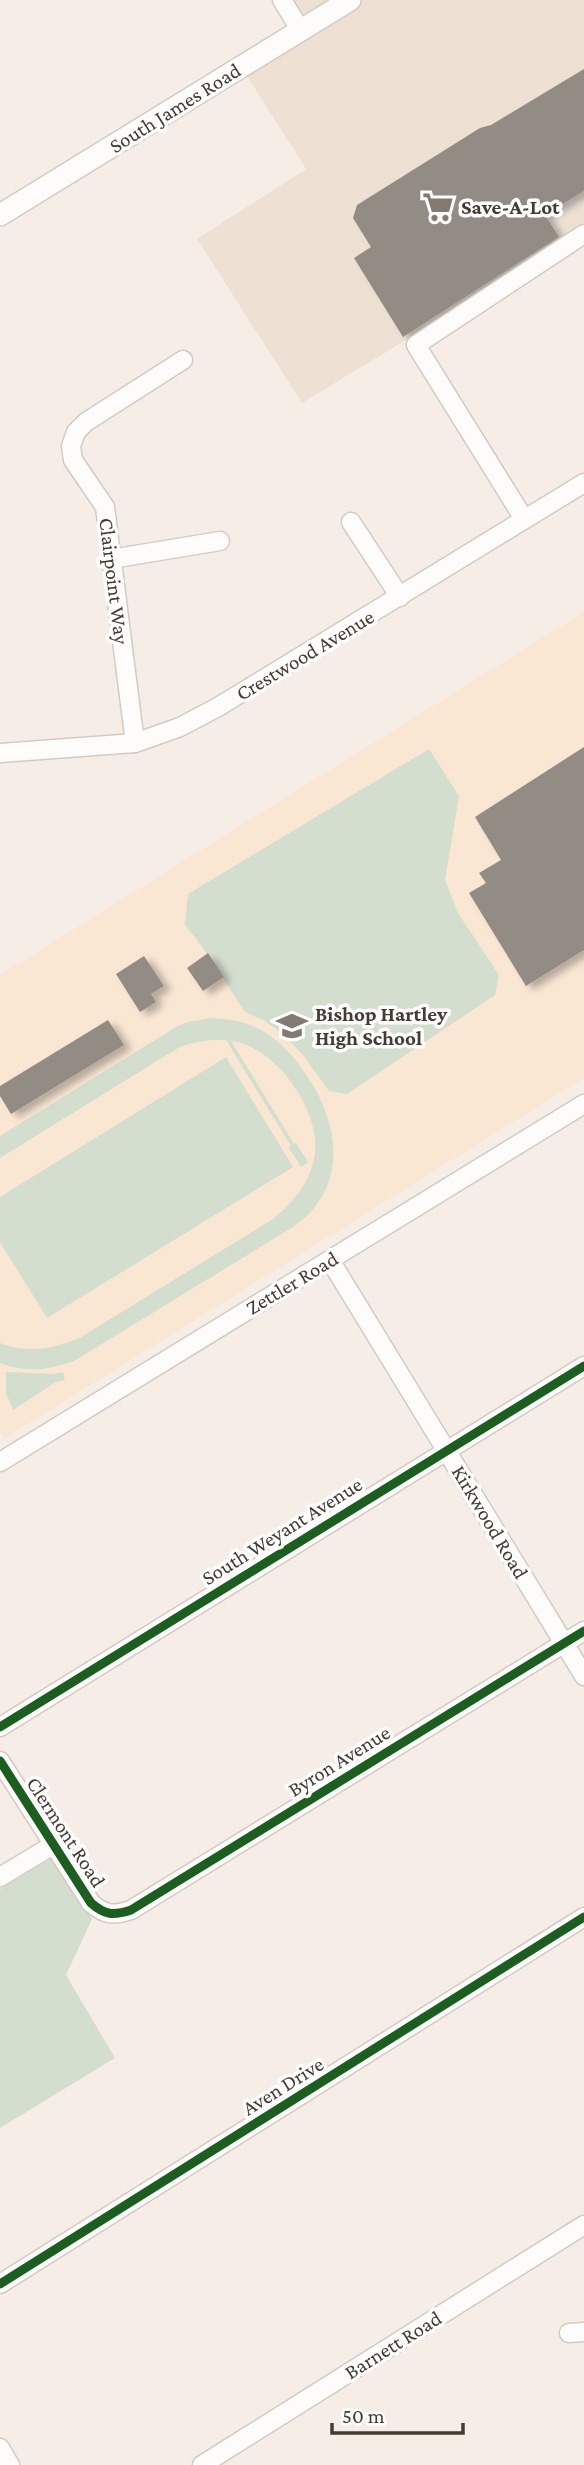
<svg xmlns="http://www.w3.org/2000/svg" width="584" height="2465" viewBox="0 0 584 2465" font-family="'Crimson Pro',serif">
<defs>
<filter id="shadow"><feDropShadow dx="7" dy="4" stdDeviation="3.5" flood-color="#0004"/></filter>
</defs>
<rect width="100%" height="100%" fill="#f6eee6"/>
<!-- commercial -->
<path fill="#eee1d4" d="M286,0h298v232l-282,171 -105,-164 109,-70 -64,-101 62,-40z"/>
<!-- built -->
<path fill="#f9e6d3" d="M584,612v466l-579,360 -5,-7v-456z"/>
<!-- green -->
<g fill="#d4decf">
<path d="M429,749l30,47 -14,84 13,33 41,62 -4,20 -148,99 -18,-3 -26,-36 -20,-21 -18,-13 -20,-9 -42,-64 -18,-23 3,-31z"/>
<path d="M211,1018c14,1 29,2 42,8 23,10 41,29 54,50 34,50 41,113 -14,151l-219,134c-25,9 -48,12 -74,2v-20c28,11 55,6 81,-6l192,-118c21,-17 39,-39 42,-67 5,-43 -41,-107 -84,-111l63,103 2,-1 12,19 -7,5 -12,-19 2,-2 -65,-106c-16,-1 -33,2 -48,8l-178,110v-22l176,-109 12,-5z"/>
<path d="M226,1057l67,110 -246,151 -47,-76v-45z"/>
<path d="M6,1372l48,2 9,-2 2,8 -9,2 -43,28 -7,-17z"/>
<path d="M54,1857l38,62 -26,56 49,83 -115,70v-239z"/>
</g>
<!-- building -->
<g fill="#938c85" filter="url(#shadow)">
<path d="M584,69v122l-39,24 14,22 -156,100 -49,-79 17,-11 -18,-29 4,-13 123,-77 11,-3z"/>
<path d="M584,747v203l-58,36 -57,-93 17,-10 -7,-10 22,-13 -26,-43z"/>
<path d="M208,953l16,24 -21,14 -16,-23z"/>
<path d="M144,956l20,30 -13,8 5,8 -16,10 -24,-38z"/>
<path d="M108,1020l16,25 -113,69 -11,-18v-10z"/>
</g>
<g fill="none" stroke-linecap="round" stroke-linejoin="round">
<defs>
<g id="minor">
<path d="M282,0l19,31"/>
<path d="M524,519l-108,-174 168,-111"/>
<path d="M351,522l49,75"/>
<path d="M111,559l109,-18"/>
<path d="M135,743l-30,-236 -32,-47 -2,-14 5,-14 10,-10 97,-62"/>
<path d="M0,753l135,-10 45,-16 38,-20 366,-224"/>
<path d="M330,1260l254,416"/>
<path d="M0,1462l584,-358"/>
<path d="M0,1727l584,-361"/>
<path d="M0,1761l91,142c14,12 22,13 40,7l453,-279"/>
<path d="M0,1877l53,-32"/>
<path d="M0,2284l584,-367"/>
<path d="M569,2333l15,-1"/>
<path d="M0,2448l10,17"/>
<path d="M202,2465l382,-240"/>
</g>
<path id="major" d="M0,215l350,-215"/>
</defs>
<!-- minor casing -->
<use href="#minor" stroke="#d3cbc3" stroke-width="21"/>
<!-- major casing -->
<use href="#major" stroke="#d3cbc3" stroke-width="24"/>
<!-- minor -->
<use href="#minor" stroke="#fefcfb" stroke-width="18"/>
<!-- major -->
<use href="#major" stroke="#fefcfb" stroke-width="21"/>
<defs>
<g id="cycleway">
<path d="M0,1727l584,-361"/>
<path d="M0,1761l91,142c14,12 22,13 40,7l453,-279"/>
<path d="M0,2284l584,-367"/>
</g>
</defs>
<!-- cycleway casing -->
<use href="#cycleway" stroke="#fdfdfd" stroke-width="13"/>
<!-- cycleway -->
<use href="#cycleway" stroke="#1b5e20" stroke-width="9"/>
</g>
<!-- icons -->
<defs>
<symbol id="supermarket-bare" viewBox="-9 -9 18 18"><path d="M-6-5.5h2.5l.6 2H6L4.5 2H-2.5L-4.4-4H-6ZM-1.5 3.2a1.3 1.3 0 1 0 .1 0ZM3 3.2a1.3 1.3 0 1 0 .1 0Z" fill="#827a71" stroke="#fdfdfd" stroke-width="2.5" paint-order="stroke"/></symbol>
<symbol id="school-bare" viewBox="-9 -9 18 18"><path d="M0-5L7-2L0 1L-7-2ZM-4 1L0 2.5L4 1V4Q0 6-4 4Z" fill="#827a71" stroke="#fdfdfd" stroke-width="2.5" paint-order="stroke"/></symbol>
</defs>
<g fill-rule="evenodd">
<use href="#supermarket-bare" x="416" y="185" width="44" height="44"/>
<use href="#school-bare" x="270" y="1004" width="44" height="44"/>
</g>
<g text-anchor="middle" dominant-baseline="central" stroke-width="7" stroke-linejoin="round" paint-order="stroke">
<!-- street labels -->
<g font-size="21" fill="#443b32" stroke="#fdfdfd">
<text transform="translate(175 108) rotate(-32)">South James Road</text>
<text transform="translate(114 581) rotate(83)">Clairpoint Way</text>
<text transform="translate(305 655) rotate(-31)">Crestwood Avenue</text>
<text transform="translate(292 1283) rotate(-31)">Zettler Road</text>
<text transform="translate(490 1522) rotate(59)">Kirkwood Road</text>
<text transform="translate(282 1531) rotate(-32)">South Weyant Avenue</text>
<text transform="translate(339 1761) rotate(-32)">Byron Avenue</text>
<text transform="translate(66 1832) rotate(57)">Clermont Road</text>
<text transform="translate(283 2086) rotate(-32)">Aven Drive</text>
<text transform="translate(393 2345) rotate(-32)">Barnett Road</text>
</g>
<!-- poi labels -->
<g font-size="21" font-weight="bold" fill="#443b32" stroke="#fdfdfd" text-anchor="start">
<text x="461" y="207">Save-A-Lot</text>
<text x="315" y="1014">Bishop Hartley<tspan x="315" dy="24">High School</tspan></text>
</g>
</g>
<!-- scale -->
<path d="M332 2423v10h131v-10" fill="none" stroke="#443b32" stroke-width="3.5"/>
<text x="342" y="2423" font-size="21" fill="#443b32" stroke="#fdfdfd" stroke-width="5" paint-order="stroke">50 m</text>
</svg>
